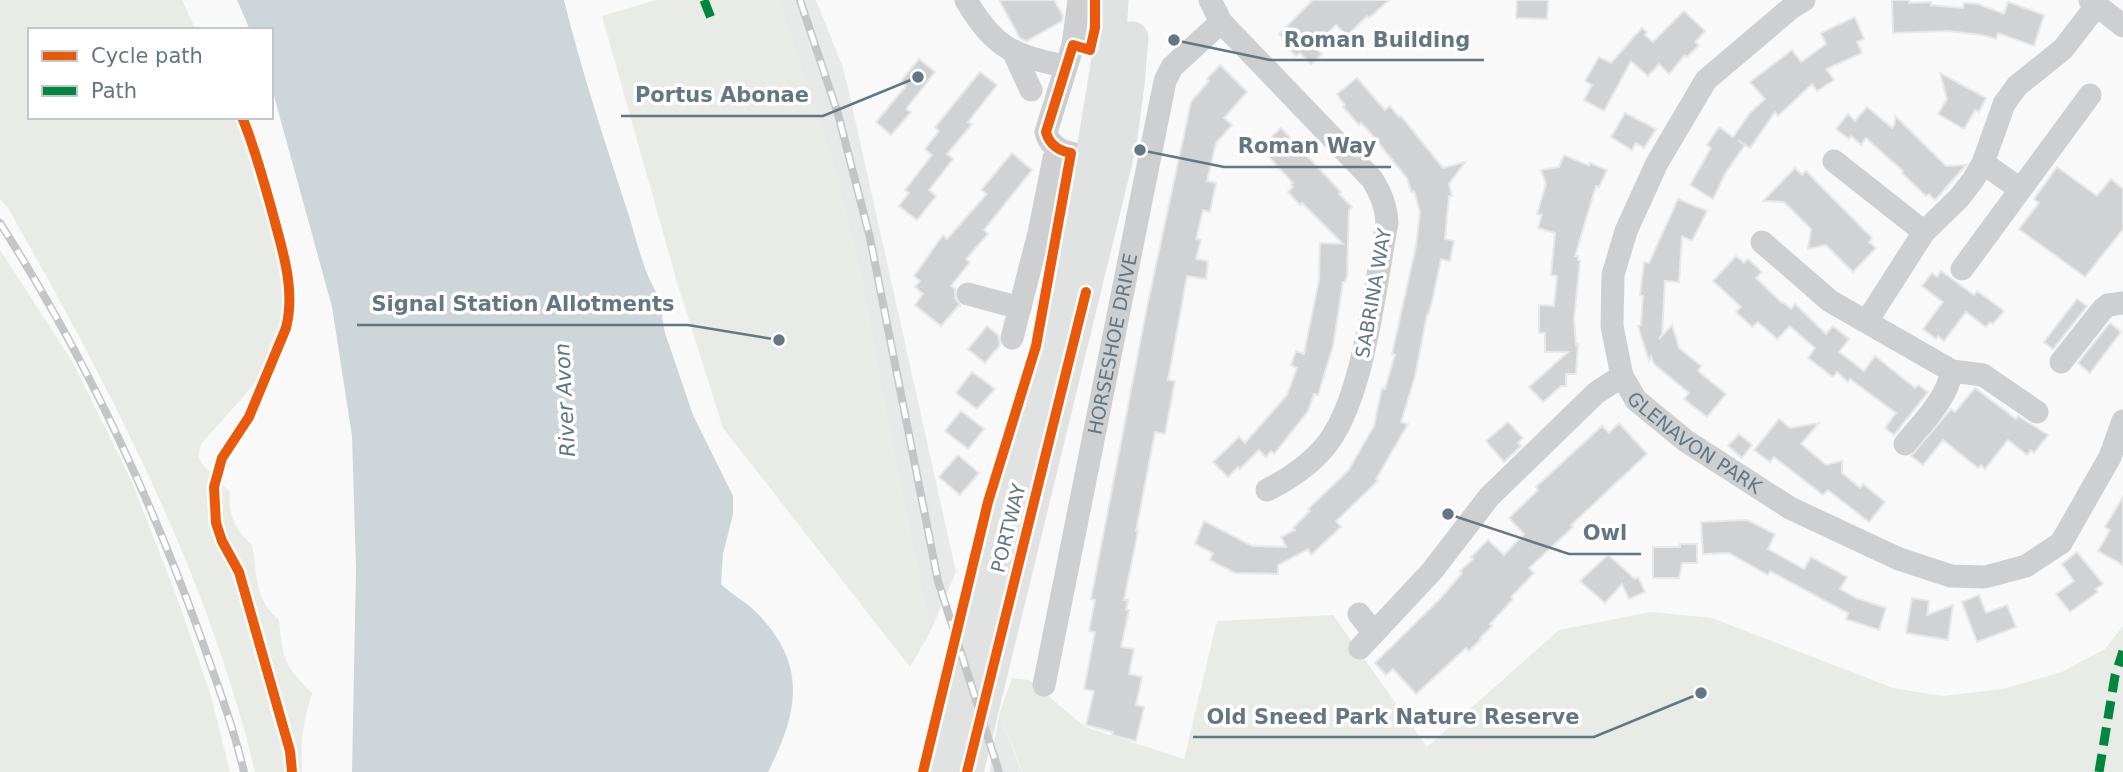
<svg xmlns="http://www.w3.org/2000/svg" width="2123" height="772" viewBox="0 0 2123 772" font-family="'DejaVu Sans',sans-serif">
<rect width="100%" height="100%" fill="#f9f9f9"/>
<!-- built -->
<g fill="#e8e9e9">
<path d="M778,0h38l26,65 5,18 109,489 -26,60 -42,-205 -26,-144 -25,-106z"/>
<path d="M999,715l23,57h-33z"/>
</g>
<!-- green -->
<g fill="#e8ebe6">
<path d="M0,0h182l14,30h-166v87h207l3,7c16,52 49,133 45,186 -2,20 -13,49 -25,65 -17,24 -39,46 -59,69l-3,13 6,9 26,26c-2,24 5,38 22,53 6,31 1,53 27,75 4,40 4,44 33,73 -9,28 -12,50 -10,79h-47c-48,-201 -146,-386 -247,-564l-8,-9z"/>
<path d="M656,0h122l59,177 25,106 26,144 42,205 -20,35 -187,-239 -46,-146 -75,-266z"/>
<path d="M0,250l72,111 59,119 44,112 36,104 19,76h-230z"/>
<path d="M1651,612l61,6 181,70 49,8 61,-7 59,-17 43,-23 18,-23v146h-1100l-24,-57 13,-37 17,2 56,47 99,32 33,-138 116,-6 94,132 132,-117z"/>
</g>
<!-- water -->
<path fill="#ced6d9" d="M237,0h327c18,73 42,145 65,216 8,25 18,72 37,88l-4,13 3,16 28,82 40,81v18l-10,40 -2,30c11,11 26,18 37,30 50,53 40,98 10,158h-416l4,-204 -4,-132 -20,-129 -61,-222v-55h-21z"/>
<!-- building -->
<g fill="#d0d2d3" stroke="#e8e8e8" stroke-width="2">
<path d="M999,0h55l9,16 -1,5 -36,20 -6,-3z"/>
<path d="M1313,0h76l-20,18 -2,-2 -20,20 -11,-11 -22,21 8,8 -11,10 -11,-11 -4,3 -12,-12 3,-2 -8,-8z"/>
<path d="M1517,0h31l-1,19 -31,-1z"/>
<path d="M1892,0h17v3l22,-1v3l32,3 1,-5 14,1 26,10 4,-12 36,13 -10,31 -36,-13 -2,6 -14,-4 -35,-4 -54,2z"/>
<path d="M1684,11l21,20 -10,11 4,3 -12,12 -2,-2 -16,19 -10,-10 -11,12 -17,-15 -27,50 -20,-11 8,-15 -7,-4 14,-24 12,6 31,-35 5,4 -2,3 8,7z"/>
<path d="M1855,17l9,22 -7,3 5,11 -36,16 8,11 -17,11 -5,-7 -34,32 -3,-4 -25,36 -12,-8 7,5 -19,27 -13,27 -23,-14 21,-37 -4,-3 12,-18 14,10 17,-24 15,-14 -15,-17 42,-32 9,12 25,-18 -5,-11z"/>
<path d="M919,59l16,13 -29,37 5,3 -20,23 -15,-13 30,-36 -5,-5z"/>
<path d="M1220,65l27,27 -23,26 8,7 -16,18 -9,38 9,2 -6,29 -7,-2 -7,29 5,1 -5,19 12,2 -2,18 -19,-3 -19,104 7,1 -10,53 -10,-2 -19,99h2l-14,69h4l-2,10h3l-8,37 13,2 -5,25 13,3 -6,28 8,2 -8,34 -24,-6 1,-3 -27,-7 8,-34 -10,-2 11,-57 -6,-1 6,-31 -4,-1 56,-292 44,-205 18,-21 -2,-2z"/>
<path d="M980,72l17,13 -29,37 4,2 -25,30 6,5 -24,31 7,6 -19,24 -18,-14 10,-13 -4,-3 27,-35 -7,-6 14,-18 -4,-4z"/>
<path d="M1940,73l46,25 -7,14 -4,-2 -11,19 -26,-15 9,-15z"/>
<path d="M1357,78l28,32 5,-4 9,11 2,-1 42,52 22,-6 -16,22 3,12h-3l-4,43 9,2 -4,20 -9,-2 -9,43 -4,13h-1l-12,61 -14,46 7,2 -32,55 2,2 -42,40 5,6 -30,28 -3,-6 -30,16v9l-43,-1 -25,-13 3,-7 -18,-9 9,-23 48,25 34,1 -5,-10 14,-7 -2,-2 17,-17 -2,-2 40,-38 26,-45 8,-38 3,1 10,-34 -3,-1 24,-108 4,-34 -6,-21 -3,1 -4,-14 -40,-49 -6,-6 -2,2 -16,-18 2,-2 -5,-6 -3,-5z"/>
<path d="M1867,107l25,21 3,-4v-8l51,50 20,-1 -31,35 -6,-6 -3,2 -24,-23 1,-2 -37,-33 -5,7 -10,-9 -2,3 -13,-10 12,-15 7,7z"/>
<path d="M1625,113l31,16 -12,19 -8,-5 -4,7 -21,-13z"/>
<path d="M1281,128l60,64 -2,2 13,13 -3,3 -2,66 -2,6h-2l-10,64 -15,49 -4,-1 -6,17 -34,43 -3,-3 -5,6 -7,-7 -19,19 -2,-2 -10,10 -15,-15 26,-25 6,6 42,-48 10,-27 -6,-3 5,-14 8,3 15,-74 1,-37 23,1 -41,-41 -2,2 -12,-13 5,-5 -2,-2 2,-2 -25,-27 10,-9 -8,-9z"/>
<path d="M1012,153l20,17 -48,60 4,4 -22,25 4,3 -19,24 4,3v9l6,8 -2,-1 -18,21 -26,-21 8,-11 -8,-7 5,-6 -6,-5 29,-41 4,4 40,-45 -6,-4z"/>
<path d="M1564,155l25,11 1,-3 17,7 -8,17 -3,-1 -21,70h3v4l2,1 -6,58 2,26 2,-1 -2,30h-10v12h-5l-18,16 -14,-15 39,-35h-23v-19h-6v-28l15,1 3,-30 -6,-1 4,-42 -17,-5 4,-13 -5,-1 9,-30 -5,-14 18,-3z"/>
<path d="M2057,167l40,29 14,-17 12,10v40l-38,48 -66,-48 20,-26 -5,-4z"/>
<path d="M1795,168l7,7 4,-4 66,67 -3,4 7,6 -23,24 -27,-27 -18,4 3,-20 -27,-27 -21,-1z"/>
<path d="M1678,199l29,12 -15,30 -10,-5 -3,46 -14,-1 -3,53 -3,5 13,-14 7,23 22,18 -3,5 28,23 -19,23 -23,-18 5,-6 -35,-29 -3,-8 -2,5 -11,-35 3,-1 2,-29 -3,-1 4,-33 5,1z"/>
<path d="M1736,256l8,7 4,-4 14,13 -6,6 26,25 1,-1 8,7 4,-5 31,30 7,-8 16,13 -10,13 25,19 11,-15 40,32 3,-3 10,7 -34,43 -9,-7 11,-15 -46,-34 -2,3 -11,-10 -4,5 -25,-19 7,-10 -25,-22 -13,13 -19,-17 -6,5 -16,-15 5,-5 -28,-26z"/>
<path d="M1941,271l33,24 3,-4 27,20 -11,13 -3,-2 -4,5 -20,-15 -22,29 -6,-5 -2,3 -13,-10 20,-27 -21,-16 10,-13 5,4z"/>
<path d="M2077,299l10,7 -34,43 -9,-7z"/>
<path d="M2110,323l11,9 -31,41 -12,-10z"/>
<path d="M987,326l11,9 2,10 -15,18 -17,-14z"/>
<path d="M972,372l23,17 -18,20 -21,-16z"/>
<path d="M1975,388l41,31 2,-3 30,19 -14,18 -3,-3 -4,5 -19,-15 -23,29 -4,-4 -3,3 -35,-28 -20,25 -12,-9 40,-47 4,3z"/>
<path d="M961,411l23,18 -16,20 -23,-18z"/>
<path d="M1779,419l11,9 29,-5 -18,21 25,21 16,-4v12l18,15 3,-4 22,18 -16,20 -41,-32 -5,5 -49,-38 -4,5 -16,-12z"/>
<path d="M1508,422l15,16 -5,5 3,3 -17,16 -18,-21z"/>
<path d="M1619,423l28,31 -76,71 2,2 -44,41 5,5 -23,24 2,2 -23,25 2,2 -12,12 1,1 -12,12 -3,-3 -50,46 -23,-25 -7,6 -11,-12 65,-64 22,-26 -2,-2 13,-12 -2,-2 17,-17 16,15 20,-21 -15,-16 29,-28 -2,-3 66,-61 7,7z"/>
<path d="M1739,434l13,11 -10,13 -14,-12z"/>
<path d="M958,455l21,18 -19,22 -21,-18z"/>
<path d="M2123,497v68l-25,-14 12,-21 -5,-3z"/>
<path d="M1747,520l28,14 -7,15 36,20 7,-12 36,20 -7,12 16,9 30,10 -7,22 -33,-11 2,-6 -78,-42 -2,4 -39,-22 -26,1 -2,-32z"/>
<path d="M1680,544h17v19h-15l-3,15h-26v-31h27z"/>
<path d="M2077,552l26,32 -7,5 2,3 -28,20 -14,-18 18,-13 -12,-17z"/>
<path d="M1608,555l27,24 3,-2 7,15 -16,7 -7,-15 -17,19 -25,-22z"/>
<path d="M1979,595l7,18 21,-8 9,22 -39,15 -15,-40z"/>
<path d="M1912,598l17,3 -2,14 26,-10 -5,35 -42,-7z"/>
</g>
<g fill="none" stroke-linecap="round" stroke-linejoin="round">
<!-- minor -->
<g stroke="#cecfd0" stroke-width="23">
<path d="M966,0c27,47 47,56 99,66"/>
<path d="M1079,0l-6,45 -27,87c5,21 28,22 46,25"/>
<path d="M1210,0l11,22 151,157c9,15 14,26 15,44 -12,61 -23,180 -64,226 -15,17 -36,31 -56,41"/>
<path id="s1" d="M1804,0l-13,8 -85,72 -49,83 -31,68 -13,44 -1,51 10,50 14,24 50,41 104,67 109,51 52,17 34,1 41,-11 35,-23 49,-86 13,-36"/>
<path d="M2090,0l33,26"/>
<path d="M1013,51l18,39"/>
<path d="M1834,161l90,71"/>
<path d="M1983,163l37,26"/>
<path d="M1762,242l68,59 122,70 31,4 54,37"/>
<path d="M1962,269l128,-174"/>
<path d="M968,294l52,14"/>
<path d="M1867,321l57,-89 35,-34 14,-18 10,-17 21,-59 13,-18 46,-37 34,-44"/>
<path d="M1012,338l27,-105 15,-75"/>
<path d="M2061,362l42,-53 5,-4 15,-2"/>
<path d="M1905,444c19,-23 41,-44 47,-73"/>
<path d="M1359,614l14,18"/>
<path d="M1360,648l72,-77 57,-74 107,-104 26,-17"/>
<path id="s2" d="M1044,685l121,-604 7,-14 49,-45"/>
</g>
<!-- highway -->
<g stroke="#e1e2e2" stroke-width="33">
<path d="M942,772l150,-615 17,-104 3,-53"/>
<path d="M967,772l153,-628 8,-60 4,-46"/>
</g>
<defs>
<g id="rail">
<path d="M800,0l38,114 32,124 68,343 61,191"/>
<path d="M0,223c83,130 148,268 200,412 16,46 33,90 44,137"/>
</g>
</defs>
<!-- rail casing -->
<use href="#rail" stroke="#c3c5c6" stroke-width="8"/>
<!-- rail -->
<use href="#rail" stroke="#fff" stroke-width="5" stroke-dasharray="16" stroke-linecap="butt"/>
<!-- quiet -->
<g stroke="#00873e" stroke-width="9" stroke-dasharray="18 9" stroke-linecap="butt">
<path d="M704,0l7,18"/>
<path d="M2099,772l16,-96 8,-25"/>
</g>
<defs>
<g id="cycleway">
<path d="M242,117c13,31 21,62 30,94 10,38 24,78 14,117l-37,89 -27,41 -8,29 2,36 6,18 17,31 51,179 2,21"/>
<path d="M923,772l65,-270 48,-156 35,-193c-12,-2 -22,-9 -25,-21l27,-87 17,5 5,-22v-28"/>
<path d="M967,772l119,-480"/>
</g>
</defs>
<!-- cycleway casing -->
<use href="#cycleway" stroke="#fff" stroke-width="15"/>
<!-- cycleway -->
<use href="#cycleway" stroke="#e8590c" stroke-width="10"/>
</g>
<g text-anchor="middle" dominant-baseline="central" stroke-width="7" stroke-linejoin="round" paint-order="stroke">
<!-- street labels -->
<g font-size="19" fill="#657683" stroke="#fff">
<text transform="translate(1373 293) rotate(-80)">SABRINA WAY</text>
<text stroke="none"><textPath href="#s2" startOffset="348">HORSESHOE DRIVE</textPath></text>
<text stroke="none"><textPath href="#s1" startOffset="546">GLENAVON PARK</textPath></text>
<text transform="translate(1008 528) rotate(-76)">PORTWAY</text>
</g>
<!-- water labels -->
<g font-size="21" font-style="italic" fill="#60757c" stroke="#fff">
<text transform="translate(565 400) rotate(-93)">River Avon</text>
</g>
</g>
<!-- callouts -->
<path fill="none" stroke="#657683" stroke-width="2.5" d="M1174 40L1270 60H1484M918 77L823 116H621M1140 150L1224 167H1391M779 340L688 325H357M1448 514L1569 554H1641M1701 693L1594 737H1193"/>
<g fill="#657683" stroke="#fff" stroke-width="2.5">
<circle cx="1174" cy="40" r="7"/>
<circle cx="918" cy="77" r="7"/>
<circle cx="1140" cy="150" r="7"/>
<circle cx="779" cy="340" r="7"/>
<circle cx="1448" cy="514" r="7"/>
<circle cx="1701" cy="693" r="7"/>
</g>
<g font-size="21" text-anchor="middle" font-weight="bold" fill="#657683" stroke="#fff" stroke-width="7" stroke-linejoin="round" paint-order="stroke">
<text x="1377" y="47">Roman Building</text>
<text x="722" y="102">Portus Abonae</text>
<text x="1307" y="153">Roman Way</text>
<text x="523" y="311">Signal Station Allotments</text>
<text x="1605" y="540">Owl</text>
<text x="1393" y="724">Old Sneed Park Nature Reserve</text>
</g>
<!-- legend -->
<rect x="28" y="28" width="245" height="91" fill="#ffffff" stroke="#c1c8cd" stroke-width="2"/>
<rect x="42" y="51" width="35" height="10" fill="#e8590c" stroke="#c1c8cd" stroke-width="2"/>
<text x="91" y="63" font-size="21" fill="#657683">Cycle path</text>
<rect x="42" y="86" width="35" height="10" fill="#00873e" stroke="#c1c8cd" stroke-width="2"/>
<text x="91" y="98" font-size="21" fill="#657683">Path</text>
</svg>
